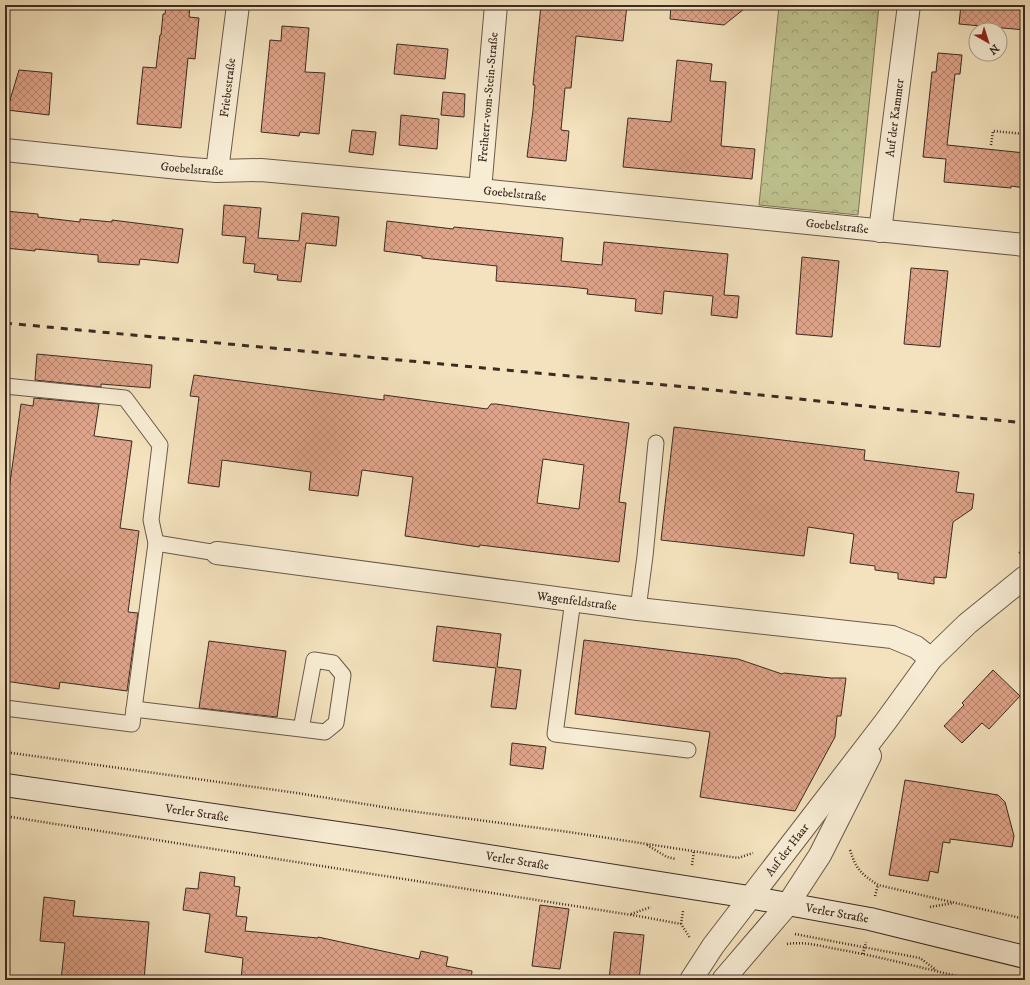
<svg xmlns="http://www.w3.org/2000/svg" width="1030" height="985" viewBox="0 0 1030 985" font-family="'IM FELL DW Pica',serif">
<defs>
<pattern id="park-crowns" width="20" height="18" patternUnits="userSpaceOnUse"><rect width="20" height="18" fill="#bec28e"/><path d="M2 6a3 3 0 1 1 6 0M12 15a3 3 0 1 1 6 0" fill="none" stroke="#9c9e74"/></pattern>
<pattern id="building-cross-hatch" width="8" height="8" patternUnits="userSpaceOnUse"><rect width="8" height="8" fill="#e0a48a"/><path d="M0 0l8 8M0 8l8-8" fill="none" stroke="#b78670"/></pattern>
</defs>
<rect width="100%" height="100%" fill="#f3e2bd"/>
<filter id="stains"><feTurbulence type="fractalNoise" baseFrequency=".005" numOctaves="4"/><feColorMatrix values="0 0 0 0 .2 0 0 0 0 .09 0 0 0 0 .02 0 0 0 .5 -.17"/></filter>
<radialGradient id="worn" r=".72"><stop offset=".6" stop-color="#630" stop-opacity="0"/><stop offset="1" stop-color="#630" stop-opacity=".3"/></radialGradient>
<!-- park -->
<path fill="url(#park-crowns)" stroke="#7d7658" d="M779,5h100l-21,210 -99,-10z"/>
<!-- building -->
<g fill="url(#building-cross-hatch)" stroke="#3c2a23" fill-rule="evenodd">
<path d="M166,5h24l-1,12 10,1 -4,41 -7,-1 -7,70 -44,-4 6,-57 13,1 4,-33h1l2,-21h2z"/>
<path d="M541,5h86l-4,36 -47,-5 -5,52h-6l-4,42 8,1 -3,30 -39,-4 6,-47 2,-25h-2z"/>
<path d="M671,5h78l-25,20 -54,-6z"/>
<path d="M961,5h64v25l-66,-6z"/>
<path d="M282,26l27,2 -4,44 20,1 -6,61 -19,-2 -1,4 -38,-4 9,-92 11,1z"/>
<path d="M397,44l51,5 -3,30 -51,-5z"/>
<path d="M938,53l24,2 -2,19h-5l-8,71 78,8v35l-14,-2v2l-67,-6 2,-23 -23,-2 9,-85h4z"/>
<path d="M677,60l35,4 -2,17 16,1 -5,64 34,3 -3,30 -129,-12 5,-49 43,4z"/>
<path d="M19,70l33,3 -3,42 -42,-5z"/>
<path d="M443,92l22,2 -1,23 -23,-2z"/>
<path d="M401,115l38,4 -2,30 -38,-4z"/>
<path d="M352,130l24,2 -3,23 -24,-3z"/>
<path d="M224,205l37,3 -3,30 41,3 3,-28 37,4 -3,29 -30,-3 -5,39 -24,-2 1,-5 -24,-3 1,-8 -12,-1 3,-26 -24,-2z"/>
<path d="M5,211l33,3v3l42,5v-3l32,3v-2l71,9 -5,34 -38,-4 -1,6 -41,-3v-7l-63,-6v2l-30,-3z"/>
<path d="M387,221l66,8 1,-2 109,11 -2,23 41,4 2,-23 124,12 -4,41 15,1 -2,22 -26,-3 2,-19 -49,-5 -2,23 -27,-3 1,-12 -49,-5 1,-5 -18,-2 -74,-6 1,-15 -75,-8v-2l-38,-5z"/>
<path d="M802,257l37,4 -7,76 -36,-3z"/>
<path d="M911,268l37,3 -8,76 -36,-3z"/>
<path d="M37,354l115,11 -2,23 -49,-4v3l-66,-7z"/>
<path d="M194,375l190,25v-5l103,14 4,-5h5l133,19 -10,79 7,1 -7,59 -139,-17 -1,2 -74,-11 8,-59 -51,-7 -4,26 -49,-6 2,-18 -89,-12 -3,27 -31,-4 11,-86 -9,-1zM543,459l41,6 -5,44 -42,-6z"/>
<path d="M34,398l65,6 -5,32 38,5 -12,87 19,3 -11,81 10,1 -11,78 -67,-9 -1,7 -54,-8v-163l16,-114 12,2z"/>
<path d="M674,427l191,23 -1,10 95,12 -3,20 18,2 -2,15 -19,13 -7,56 -12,-1v7l-36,-5v-6l-23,-3v-4l-25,-3 4,-29 -46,-7 -4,29 -143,-16z"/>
<path d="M437,626l64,8 -4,33 24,3 -5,39 -25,-2 5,-39 -63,-7z"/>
<path d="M584,640l154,19 44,15 2,-1 47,5h15l-5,38h-4l-2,21 -40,74 -95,-14 10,-65 -135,-18z"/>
<path d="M209,641l77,10 -9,66 -78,-9z"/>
<path d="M993,670l27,26 -31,33 -7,-6 -20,20 -18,-17 20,-21 -2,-2z"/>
<path d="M512,743l34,4 -3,22 -33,-4z"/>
<path d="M905,780l93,15 7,7 9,34 -2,11 -62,-8v4l-7,-1 -5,31 -8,-2 -2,10 -39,-6z"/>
<path d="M200,872l35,5 -1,9 6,1 -4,29 11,1 -2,14 73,7v-1l101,22 2,-8 27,6 -2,9 26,5 -1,9h-230l2,-22 -38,-6 5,-38 -27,-4 3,-22 12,1z"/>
<path d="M44,897l31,4 -2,15 76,6 -5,58h-83l4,-37 -25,-2z"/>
<path d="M540,905l29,4 -9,60 -28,-3z"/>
<path d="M614,932l30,3 -5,45h-30z"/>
</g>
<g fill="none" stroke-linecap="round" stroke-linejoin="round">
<defs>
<g id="service">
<path d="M5,386l120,12 35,47 -9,75 5,23 -24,181 -127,-16"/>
<path d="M156,543l61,10"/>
<path d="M573,600l-18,134 133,16"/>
<path d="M638,609l7,-53 11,-113"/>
<path d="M134,709l167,20 24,3 11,-9 7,-48 -10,-12 -19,-3 -13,69"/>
</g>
<g id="minor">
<path id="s1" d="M5,150l174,18 38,3 44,-1 219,20 545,55"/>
<path id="s2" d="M217,171l21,-166"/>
<path id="s3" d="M480,190l16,-185"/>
<path id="s4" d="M880,231l29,-226"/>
<path id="s5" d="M217,553l421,56 254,28 24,10 15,12"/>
<path id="s6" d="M691,980l22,-34 173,-225 45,-62 36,-35 58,-47"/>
<path d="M723,980l65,-76 32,-49 50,-99"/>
</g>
<g id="secondary">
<path id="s7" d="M5,785l381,55 363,57 121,22 155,38"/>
</g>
</defs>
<!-- service casing -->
<use href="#service" stroke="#6a584a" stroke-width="17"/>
<!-- minor casing -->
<use href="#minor" stroke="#6a584a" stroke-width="24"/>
<!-- secondary casing -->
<use href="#secondary" stroke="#3c2a23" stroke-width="24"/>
<!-- path -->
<g stroke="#3c2a23" stroke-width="2.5" stroke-dasharray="1 2" stroke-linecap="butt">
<path d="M991,145l2,-14 32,3"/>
<path d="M1019,553l6,-4"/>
<path d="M5,752l292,41 98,16 174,23 169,26 15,-5"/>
<path d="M5,816l633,100 43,8 9,14"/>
<path d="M647,845l20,12 9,2"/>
<path d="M850,850c6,19 11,24 28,35l147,34"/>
<path d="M692,865l2,-14"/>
<path d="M875,896l3,-11"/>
<path d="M930,907l23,-4"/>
<path d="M631,914l20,-7"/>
<path d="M681,924l2,-13"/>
<path d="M795,934l125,24 16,12"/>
<path d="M787,944c19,-3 37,3 55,6 44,8 88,20 132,30"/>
<path d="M863,954l3,-12"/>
</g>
<!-- service -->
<use href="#service" stroke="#f7ecd4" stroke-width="15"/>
<!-- minor -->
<use href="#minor" stroke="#f7ecd4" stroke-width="22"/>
<!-- secondary -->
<use href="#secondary" stroke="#f7ecd4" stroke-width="22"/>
<!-- rail -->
<path stroke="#3c2a23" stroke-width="3" stroke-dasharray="7 7" stroke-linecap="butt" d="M5,323l671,63 349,37"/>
</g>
<g text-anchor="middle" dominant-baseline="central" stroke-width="3.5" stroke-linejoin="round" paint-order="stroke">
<!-- street labels -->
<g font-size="12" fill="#3c2a23" stroke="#f7ecd4">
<text stroke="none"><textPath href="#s2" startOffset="84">Friebestraße</textPath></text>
<text stroke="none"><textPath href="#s3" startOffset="93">Freiherr-vom-Stein-Straße</textPath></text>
<text stroke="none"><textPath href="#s4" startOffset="114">Auf der Kammer</textPath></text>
<text stroke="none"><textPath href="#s1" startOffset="188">Goebelstraße</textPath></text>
<text stroke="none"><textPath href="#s1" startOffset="512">Goebelstraße</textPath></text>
<text stroke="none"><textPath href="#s1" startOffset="836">Goebelstraße</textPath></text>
<text stroke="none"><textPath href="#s5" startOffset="363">Wagenfeldstraße</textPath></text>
<text stroke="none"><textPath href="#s7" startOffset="194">Verler Straße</textPath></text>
<text stroke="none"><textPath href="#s6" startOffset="162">Auf der Haar</textPath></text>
<text stroke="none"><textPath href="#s7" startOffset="518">Verler Straße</textPath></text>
<text stroke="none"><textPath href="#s7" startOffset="842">Verler Straße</textPath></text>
</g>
</g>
<!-- margin -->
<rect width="1030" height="985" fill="none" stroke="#f3e2bd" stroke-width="20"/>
<rect x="6" y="6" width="1018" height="973" fill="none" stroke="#3c2a23" stroke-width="2"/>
<rect x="10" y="10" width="1010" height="965" fill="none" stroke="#3c2a23"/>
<!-- north arrow -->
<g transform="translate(988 42) rotate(141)"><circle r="19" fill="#f7ecd4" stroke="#ac9e8d"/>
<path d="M0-3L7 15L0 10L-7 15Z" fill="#8f2418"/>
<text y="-6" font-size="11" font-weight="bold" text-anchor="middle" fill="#3c2a23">N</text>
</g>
<rect width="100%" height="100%" filter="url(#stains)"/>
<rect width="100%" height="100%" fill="url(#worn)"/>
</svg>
